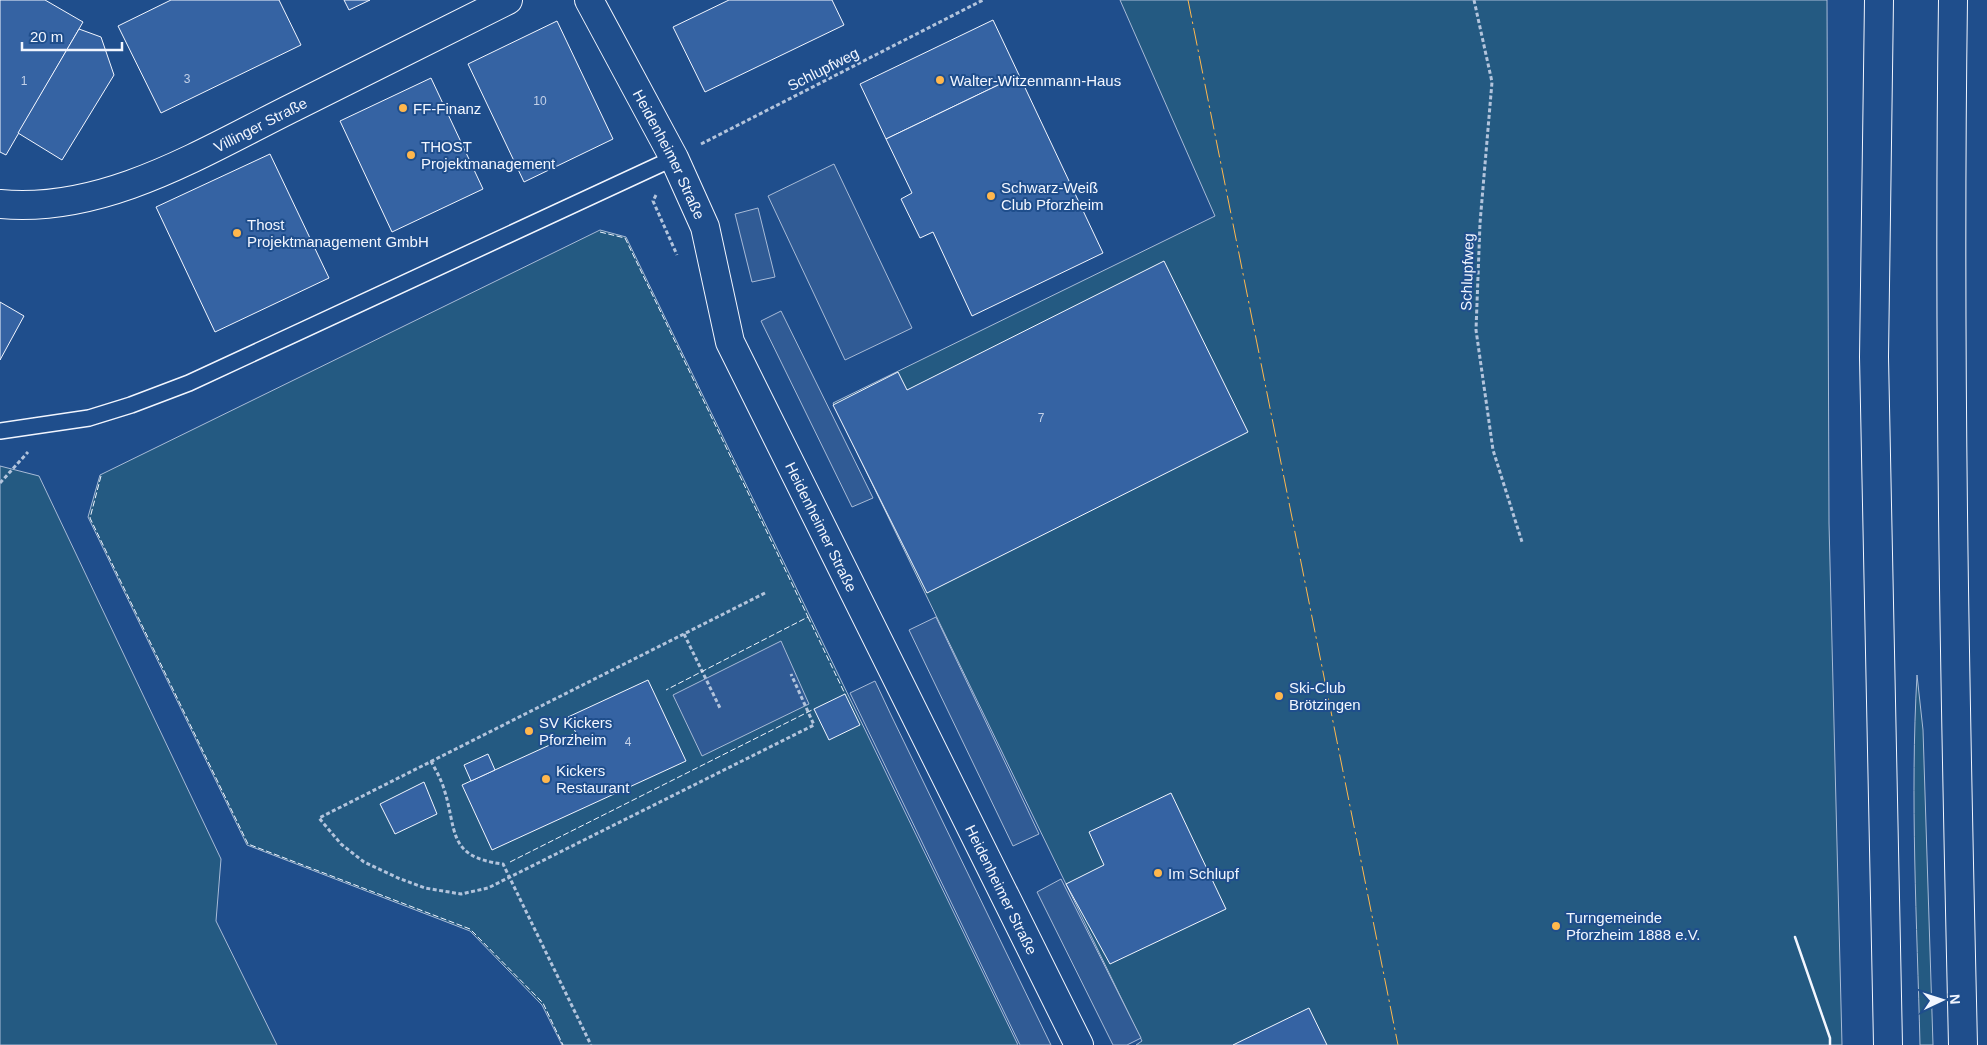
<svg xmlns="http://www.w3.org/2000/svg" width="1987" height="1045" viewBox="0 0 1987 1045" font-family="Helvetica,sans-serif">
<rect width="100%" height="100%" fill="#1f4e8c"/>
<!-- green -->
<g fill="#245a82" stroke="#a8bbd7">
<path d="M1120,0h707l2,523 13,522h-706l6,-4 -309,-638 382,-187z"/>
<path d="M600,230l26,7 392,808h-456l-20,-40 -72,-74 -223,-86 -159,-328 12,-42z"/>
<path d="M0,466l39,10 182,383 -5,62 61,124h-277z"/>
<path d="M1917,675l6,55 10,315h-13c-3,-123 -10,-247 -3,-370z"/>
</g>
<!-- parking -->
<g fill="#305b95" stroke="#a8bbd7">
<path d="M834,164l78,164 -67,32 -77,-164z"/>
<path d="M758,208l17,69 -23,5 -17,-68z"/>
<path d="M781,311l92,187 -21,9 -91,-186z"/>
<path d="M936,617l103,217 -26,12 -104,-216z"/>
<path d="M781,641l28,63 -107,52 -29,-61z"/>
<path d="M875,681l16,34 160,330h-31l-170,-352z"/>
<path d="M1061,879l80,159 -14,7h-14l-76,-153z"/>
</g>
<!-- building -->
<g fill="#3563a3" stroke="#f2f6ff">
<path d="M0,0h45l38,22 -77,133 -6,-3z"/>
<path d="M171,0h108l22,45 -140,68 -43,-87z"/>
<path d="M344,0h26l-21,10z"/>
<path d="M729,0h103l12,25 -139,67 -32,-65z"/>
<path d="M993,20l26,55 -133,64 -26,-55z"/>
<path d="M557,21l56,118 -89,43 -56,-118z"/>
<path d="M79,29l22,8 13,38 -52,85 -44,-27z"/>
<path d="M1019,75l84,178 -131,63 -39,-84 -13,6 -19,-39 11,-6 -26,-54z"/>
<path d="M431,78l52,111 -91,43 -52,-111z"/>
<path d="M270,154l59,124 -114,54 -59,-125z"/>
<path d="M1164,261l84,171 -321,161 -94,-188 65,-33 9,18z"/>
<path d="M0,302l24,14 -24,44z"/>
<path d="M648,680l38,81 -194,89 -30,-65 114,-52 -8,-16z"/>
<path d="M845,694l15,31 -31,15 -15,-31z"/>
<path d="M488,754l7,16 -24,11 -7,-16z"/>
<path d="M424,782l13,32 -42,20 -15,-30z"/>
<path d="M1171,793l55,116 -116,55 -44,-80 38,-19 -15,-33z"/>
<path d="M1309,1008l18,37h-94z"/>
</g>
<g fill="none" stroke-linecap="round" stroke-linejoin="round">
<defs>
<path id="service" d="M0,431l89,-13 42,-13 58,-22 485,-225"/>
<g id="minor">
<path id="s1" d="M589,0l85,158 31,69 25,115 349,703"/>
<path id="s2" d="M0,204c105,10 203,-52 294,-97 71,-36 143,-71 214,-107"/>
</g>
<g id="motorway">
<path d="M1879,0l-5,357 14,688"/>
<path d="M1953,0c-5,348 2,697 10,1045"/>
</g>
</defs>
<!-- service casing -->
<use href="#service" stroke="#f2f6ff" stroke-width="18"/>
<!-- minor casing -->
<use href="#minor" stroke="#f2f6ff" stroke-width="30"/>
<!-- motorway casing -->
<use href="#motorway" stroke="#f2f6ff" stroke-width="30"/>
<!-- path -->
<g stroke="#b3c4dc" stroke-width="3" stroke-dasharray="4 2.5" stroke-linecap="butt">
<path d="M1474,0l18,82 -12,141 -4,107 17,120 29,92"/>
<path d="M701,144l282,-144"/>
<path d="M656,195l-3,6 24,54"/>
<path d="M0,483l28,-31"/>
<path d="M765,593l-446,225 22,26 23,18 34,16 27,10 36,6 27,-6 326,-163 -23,-51"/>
<path d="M684,634l36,74"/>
<path d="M431,761c4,8 9,16 12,25 15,43 2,71 60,78l88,181"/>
</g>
<!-- service -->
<use href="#service" stroke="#1f4e8c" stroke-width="15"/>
<!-- minor -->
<use href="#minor" stroke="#1f4e8c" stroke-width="28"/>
<!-- motorway -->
<use href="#motorway" stroke="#1f4e8c" stroke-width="28"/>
<!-- fence -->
<g stroke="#f2f6ff" stroke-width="1" stroke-dasharray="6 2.5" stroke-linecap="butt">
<path d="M600,232l25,6 183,379 -142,73"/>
<path d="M101,476l-11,42 158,326 222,85 73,74 20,42"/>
<path d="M808,617l37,77"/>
<path d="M510,862l304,-153"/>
<path d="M1795,937l35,101v7"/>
</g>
<!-- wall -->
<path stroke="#f2f6ff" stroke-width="2.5" d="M1795,937l35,101v7"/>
<!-- power -->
<path stroke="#ffb74d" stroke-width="1" stroke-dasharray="18 4 2.5 4" stroke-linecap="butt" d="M1188,0l210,1045"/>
</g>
<!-- markers -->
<g fill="#ffb74d" stroke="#1f4e8c" stroke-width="2">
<circle cx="940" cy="80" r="5"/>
<circle cx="403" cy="108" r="5"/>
<circle cx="411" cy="155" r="5"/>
<circle cx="991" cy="196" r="5"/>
<circle cx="237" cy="233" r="5"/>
<circle cx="1279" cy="696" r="5"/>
<circle cx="529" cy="731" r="5"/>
<circle cx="546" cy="779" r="5"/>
<circle cx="1158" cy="873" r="5"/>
<circle cx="1556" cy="926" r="5"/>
</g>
<g text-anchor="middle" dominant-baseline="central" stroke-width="4" stroke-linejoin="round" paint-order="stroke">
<!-- number labels -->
<g font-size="12" fill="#c3d1e8">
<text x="187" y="79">3</text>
<text x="24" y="81">1</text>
<text x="540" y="101">10</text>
<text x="1041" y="418">7</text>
<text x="628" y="742">4</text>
</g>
<!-- street labels -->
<g font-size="15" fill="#f2f6ff" stroke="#1f4e8c">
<text transform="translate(823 69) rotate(-27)">Schlupfweg</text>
<text stroke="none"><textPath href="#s2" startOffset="276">Villinger Straße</textPath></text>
<text stroke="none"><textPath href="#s1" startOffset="174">Heidenheimer Straße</textPath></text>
<text transform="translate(1467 272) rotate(-88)">Schlupfweg</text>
<text stroke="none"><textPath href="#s1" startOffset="579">Heidenheimer Straße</textPath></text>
<text stroke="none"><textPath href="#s1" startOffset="984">Heidenheimer Straße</textPath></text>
</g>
<!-- poi labels -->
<g font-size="15" fill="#f2f6ff" stroke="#1f4e8c" text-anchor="start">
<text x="950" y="80">Walter-Witzenmann-Haus</text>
<text x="413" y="108">FF-Finanz</text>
<text x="421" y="146">THOST<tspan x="421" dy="17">Projektmanagement</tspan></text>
<text x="1001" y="187">Schwarz-Weiß<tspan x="1001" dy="17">Club Pforzheim</tspan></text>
<text x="247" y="224">Thost<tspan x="247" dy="17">Projektmanagement GmbH</tspan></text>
<text x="1289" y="687">Ski-Club<tspan x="1289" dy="17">Brötzingen</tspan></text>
<text x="539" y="722">SV Kickers<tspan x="539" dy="17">Pforzheim</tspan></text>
<text x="556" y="770">Kickers<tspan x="556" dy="17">Restaurant</tspan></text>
<text x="1168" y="873">Im Schlupf</text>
<text x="1566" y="917">Turngemeinde<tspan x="1566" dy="17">Pforzheim 1888 e.V.</tspan></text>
</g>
</g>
<!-- north arrow -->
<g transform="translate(1942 1000) rotate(86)" stroke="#1f4e8c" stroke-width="4" paint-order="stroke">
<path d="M0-4L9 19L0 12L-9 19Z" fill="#f2f6ff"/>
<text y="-8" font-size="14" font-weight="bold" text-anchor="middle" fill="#f2f6ff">N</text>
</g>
<!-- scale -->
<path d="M22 42v8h100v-8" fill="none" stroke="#f2f6ff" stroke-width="2.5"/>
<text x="30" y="42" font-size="15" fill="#f2f6ff" stroke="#1f4e8c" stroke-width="4" paint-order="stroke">20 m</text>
</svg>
